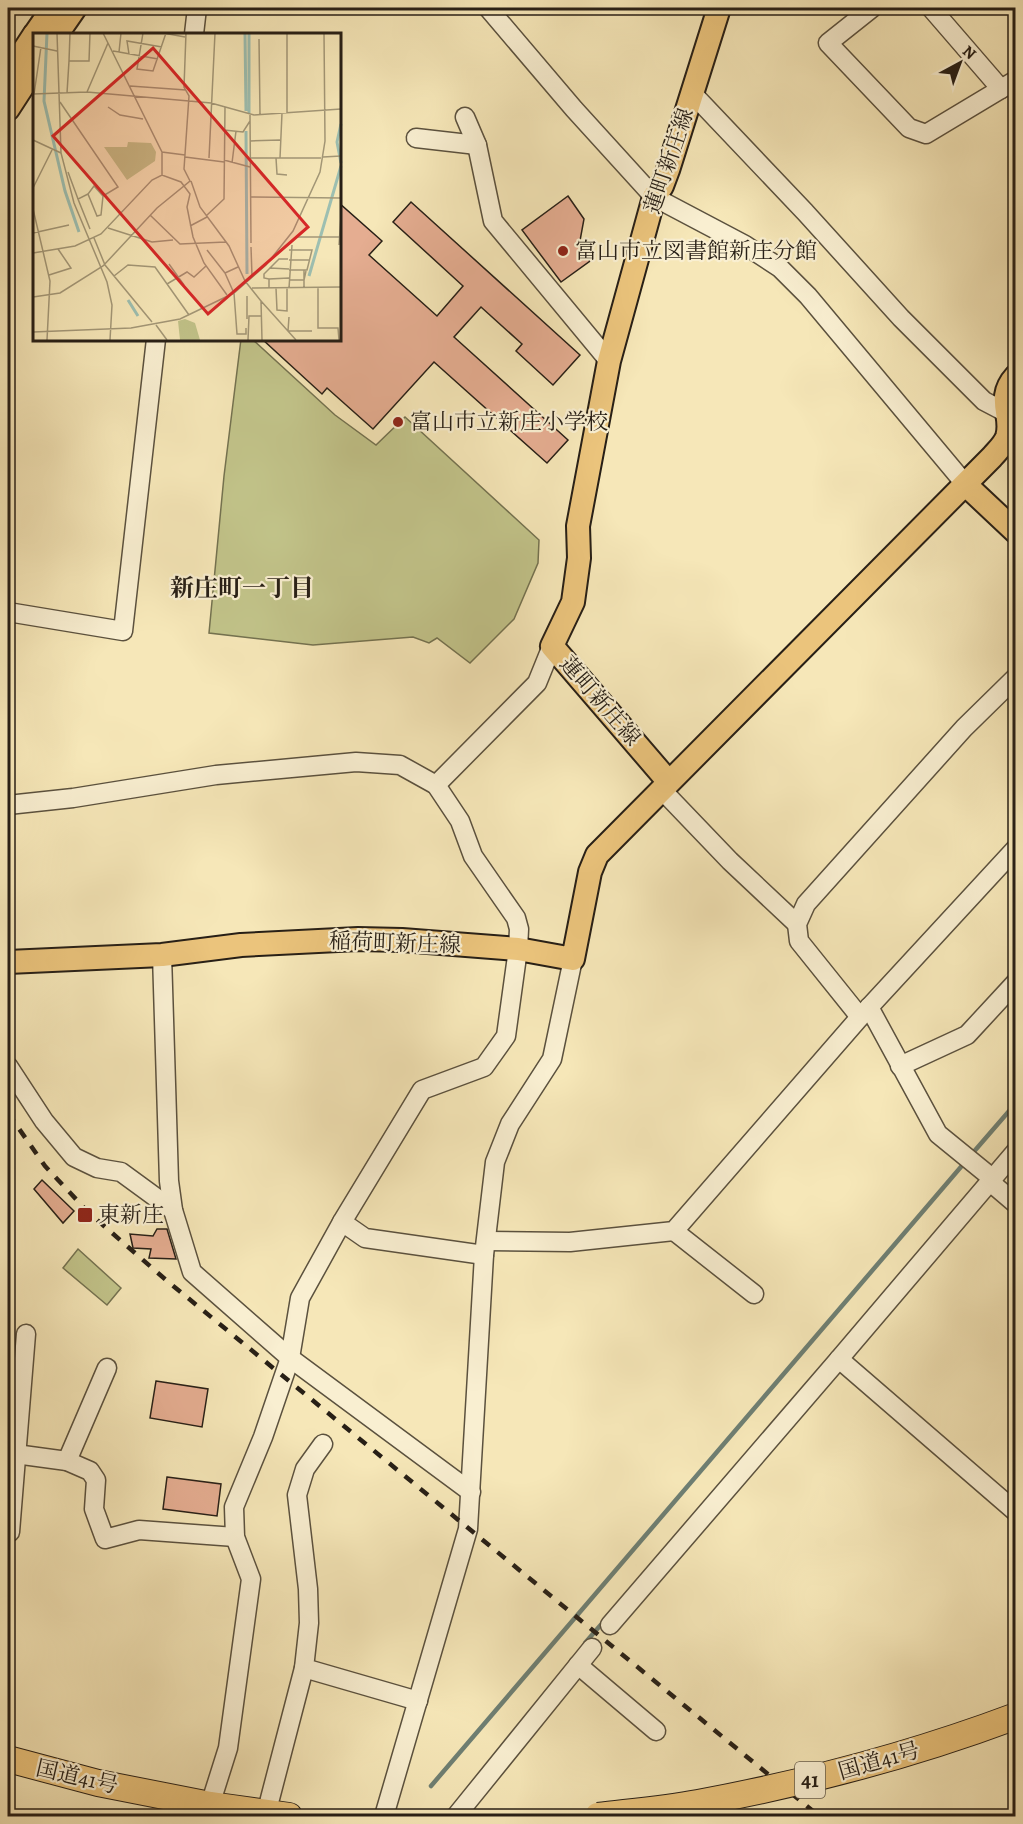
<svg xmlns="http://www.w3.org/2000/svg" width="1023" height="1824" viewBox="0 0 1023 1824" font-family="Alegreya,'Noto Serif JP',serif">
<rect width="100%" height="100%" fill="#f6e7b8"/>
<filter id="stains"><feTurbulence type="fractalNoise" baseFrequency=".00333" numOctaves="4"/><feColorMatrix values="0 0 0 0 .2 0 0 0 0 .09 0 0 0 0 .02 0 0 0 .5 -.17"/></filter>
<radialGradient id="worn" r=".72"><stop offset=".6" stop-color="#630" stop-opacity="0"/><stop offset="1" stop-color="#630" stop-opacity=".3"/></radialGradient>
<!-- green -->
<g fill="#c2c48a" stroke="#747250" stroke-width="1.5">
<path d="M241,339h11l83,76 41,30 29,-28 134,123 -1,23 -24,56 -44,44 -33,-25 -8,5 -16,-6 -100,8 -104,-12 15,-157z"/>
<path d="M78,1249l43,39 -14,17 -44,-37z"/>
</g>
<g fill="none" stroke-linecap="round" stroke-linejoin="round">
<!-- stream -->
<g stroke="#6e7f73" stroke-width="4.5">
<path d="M971,1155l45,-52"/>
<path d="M585,1643l20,-23"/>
<path d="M431,1786l535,-625"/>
</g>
</g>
<!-- building -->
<g fill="#e5ad91" stroke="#271f16" stroke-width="1.5">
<path d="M568,196l16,23 -5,27 11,15 -29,21 -39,-52z"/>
<path d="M411,202l169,153 -27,30 -37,-34 6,-7 -41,-37 -27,30 114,103 -21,23 -113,-101 -61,67 -46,-41 -5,6 -60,-55h77v-136l43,38 -13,14 68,61 26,-30 -70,-64z"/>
<path d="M42,1180l32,31 -11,12 -29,-34z"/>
<path d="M157,1229h10l9,30 -27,-1 2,-9 -18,-1 -3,-14 23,2z"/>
<path d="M156,1381l52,8 -6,38 -52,-9z"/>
<path d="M167,1477l54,7 -4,32 -54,-7z"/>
</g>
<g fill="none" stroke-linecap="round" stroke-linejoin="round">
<defs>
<g id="minor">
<path d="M488,8l86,101 80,88 91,48 35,23 28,28 158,189"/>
<path d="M872,8l-44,35 81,85 17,6 90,-54"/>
<path d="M931,8l70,81"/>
<path d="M194,34l3,-26"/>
<path d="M692,93l113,119 96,106 83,83 21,11"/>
<path d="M465,117l12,28 16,76 116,140"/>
<path d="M416,138l61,7"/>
<path d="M8,612l115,19 33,-292"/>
<path d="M436,785l101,-102 15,-37"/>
<path d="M661,789l69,72 67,63"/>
<path d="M8,805l65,-7 143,-23 140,-13 44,3 36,20 24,36 13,35 43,62 3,11 -1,20 -12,87 -22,31 -62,23 -80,132 -42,76 -10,60 -27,79 -29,70 1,30 16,42 -23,169 -18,57"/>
<path d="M162,955l7,226 4,29 19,62 98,86 181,134"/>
<path d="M869,1007l69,127 54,44"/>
<path d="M860,1017l-61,-76 -2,-17 9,-20 158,-176 52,-51"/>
<path d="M8,1066l36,55 30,36 23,11 24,4 52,38"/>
<path d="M900,1066l67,-31 49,-53"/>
<path d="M989,1181l27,23"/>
<path d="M342,1222l23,16 119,17"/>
<path d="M674,1231l80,63"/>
<path d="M487,1241l83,1 104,-11 186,-214 156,-169"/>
<path d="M839,1359l177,153"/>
<path d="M323,1444l-18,25 -8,26 11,94 1,34 -5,45 114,33"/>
<path d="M8,1453l59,8 23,10 6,9 -2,29 11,30 34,-9 96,7"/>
<path d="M67,1461l40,-93"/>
<path d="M10,1532l16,-198"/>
<path d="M610,1625l229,-266 177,-208"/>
<path d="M578,1665l78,66"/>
<path d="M266,1814l38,-146"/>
<path d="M384,1816l84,-287 16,-274 11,-93 15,-38 42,-65 21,-100"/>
<path d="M456,1816l136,-168"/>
</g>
<g id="major">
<path d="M35,34l18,-26"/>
<path d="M57,34l18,-26"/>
<path d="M8,75l26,-40"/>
<path d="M8,109l26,-40"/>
<path d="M966,485l50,47"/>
<path d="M668,781l-116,-135 21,-44 6,-44 -1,-32 31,-165 45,-164 8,-11 6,-16 51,-162"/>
<path d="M8,962l154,-7 79,-10 117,-6 44,1 116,9 55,10 17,-87 7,-17 395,-398c5,-6 12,-12 15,-20 7,-21 -12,-38 9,-61"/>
</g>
<path id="highway" d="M8,1759l90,24 112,22 79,11"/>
</defs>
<!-- minor casing -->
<use href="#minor" stroke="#5b513e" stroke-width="21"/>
<!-- major casing -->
<use href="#major" stroke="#271f16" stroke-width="26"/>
<!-- highway casing -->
<use href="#highway" stroke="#271f16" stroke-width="28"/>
<!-- minor -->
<use href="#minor" stroke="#f9efd1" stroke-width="18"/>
<!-- major -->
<use href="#major" stroke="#ebc47c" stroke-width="22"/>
<!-- highway -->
<use href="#highway" stroke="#ebc47c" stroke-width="26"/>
<!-- rail -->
<path stroke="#271f16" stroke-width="4.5" stroke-dasharray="10 10" stroke-linecap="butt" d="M8,1113l37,53 43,46 78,68 653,536"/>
<defs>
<path id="highway-bridge" d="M598,1816c33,-4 67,-7 100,-13 108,-20 214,-48 318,-87"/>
</defs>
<!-- highway-bridge casing -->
<use href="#highway-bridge" stroke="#271f16" stroke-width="28" stroke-linecap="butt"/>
<!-- highway-bridge -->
<use href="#highway-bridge" stroke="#ebc47c" stroke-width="26"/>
</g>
<!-- markers -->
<g fill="#8f2418" stroke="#f9efd1" stroke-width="2">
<circle cx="563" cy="251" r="6"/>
<circle cx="398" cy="422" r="6"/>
<rect x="77" y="1207" width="16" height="16" rx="3"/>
</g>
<g text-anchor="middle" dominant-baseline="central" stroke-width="4.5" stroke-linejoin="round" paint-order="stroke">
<!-- shield labels -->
<rect fill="#f9efd1" stroke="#665d4e" stroke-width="1.5" x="795" y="1762" width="30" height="36" rx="4.5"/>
<g font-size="21" font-weight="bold" fill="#271f16">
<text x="810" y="1780">41</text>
</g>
<!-- street labels -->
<g font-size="22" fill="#271f16" stroke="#f9efd1">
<text transform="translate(669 161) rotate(-71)">蓮町新庄線</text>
<text transform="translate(600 701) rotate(49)">蓮町新庄線</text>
<text transform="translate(395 943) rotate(2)">稲荷町新庄線</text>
<text transform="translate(879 1761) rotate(-16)">国道41号</text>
<text transform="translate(77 1777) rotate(13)">国道41号</text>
</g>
<!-- poi labels -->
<g font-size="22" fill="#271f16" stroke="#f9efd1" text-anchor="start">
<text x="575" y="251">富山市立図書館新庄分館</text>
<text x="410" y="422">富山市立新庄小学校</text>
<text x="98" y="1215">東新庄</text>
</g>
<!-- neighbourhood labels -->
<g font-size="24" font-weight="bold" fill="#271f16" stroke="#f9efd1">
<text x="242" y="588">新庄町一丁目</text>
</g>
</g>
<!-- overview -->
<g transform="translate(33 33)">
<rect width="308" height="308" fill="#f6e7b8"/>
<path d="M95,109l23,1 5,9 -1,9 -28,19 -23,-33h23zM152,286l10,4 5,17h-20l-2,-19z" fill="#c2c48a"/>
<path fill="none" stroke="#9dbfb1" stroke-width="3" d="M14,0l-3,68 21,90 14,41M212,0l1,78M216,0v80M308,91l-4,18 4,21M213,98l1,143M276,243l32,-110M95,267l10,16"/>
<path fill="none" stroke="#a39777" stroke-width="1.5" d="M24,0l4,120 13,50 33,79 5,23 -2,35M70,0l59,119 23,3M110,0l-6,36 16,2 13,-38M130,0l22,4M254,0v80M226,6l1,76M0,13l24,5M80,18l6,1 2,-19M86,19l39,7M96,21l-2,-13 35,6M36,28l1,-28M97,53l56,4M54,59l21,-49M34,60l2,-32h20l1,-28M0,61l54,-2 102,9M1,61l7,-47M156,68l22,2 43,12 87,-6M27,69l58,85 -15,9 -9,-10 -6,8 9,22 4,-1 2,-19M75,74l12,8 23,4M217,82l1,128M191,97l19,2 7,-11M0,107l28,13M217,108l30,-1M129,119v23M152,124l39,5M290,124l18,-1M176,125l6,-125M217,125h71M243,125l1,16 10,1M247,125l2,-45M191,127l26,7M199,130l4,-32M35,139l10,27M158,148l9,26 29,39 16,35M0,155l19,-38M55,161l-10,5 12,30M218,164l90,1M0,176l17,72 -3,59M117,182l30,29 46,-2M173,183l18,-17 1,-92M157,193l17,-9M75,195l44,14 21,-2M0,200l36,-8M263,204h45M61,205l11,27 47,57M306,212l2,-29M218,214l1,29M174,217l18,23 13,-6M256,217h23l-5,20h-18M0,220l42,-7 26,-12 51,-54 10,-5 19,7 9,12 -3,13 6,30 11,26 23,32M256,227h20M136,231l15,21M237,235l9,-9h9M271,237v10l2,-9M192,240l8,18M16,242l22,-7 -13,-19M81,243l14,-11 27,2 34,48M236,246l-5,-1v-4l6,-6 19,1M256,247h15v7M212,248l16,20 1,39M134,251l20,-12 7,5 12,-11M285,254v41h20l1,12M219,255l89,-1M236,255v-9l20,-1M243,255l1,22 10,1v-23M256,255l3,-43M201,260l3,41h9v-6M214,263v23M0,264l27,-4 43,-27 54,-58 33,-27 -6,-12 5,-73 -5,-9 2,-54M228,268l35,39M256,284l-1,14h24M123,292l11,15M0,299l98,-4 49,-9 54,-26 32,-28 27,-34 27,-59 5,-31 -1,-108M215,307l1,-24h13"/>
<path fill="#d62828" fill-opacity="0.15" stroke="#d62828" stroke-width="3" d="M120,15l155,179 -100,87 -155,-178z"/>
<rect width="308" height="308" fill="none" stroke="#271f16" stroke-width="3"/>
</g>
<!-- margin -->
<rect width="1023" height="1824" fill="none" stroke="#f6e7b8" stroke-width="30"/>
<rect x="9" y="9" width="1005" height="1806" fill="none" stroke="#271f16" stroke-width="3"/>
<rect x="15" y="15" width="993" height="1794" fill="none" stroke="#271f16" stroke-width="1.5"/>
<!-- north arrow -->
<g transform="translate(960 63) rotate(41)" stroke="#f9efd1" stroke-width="4.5" paint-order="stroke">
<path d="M0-4.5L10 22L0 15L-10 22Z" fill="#271f16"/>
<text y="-9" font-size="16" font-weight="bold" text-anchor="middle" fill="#271f16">N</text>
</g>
<rect width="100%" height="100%" filter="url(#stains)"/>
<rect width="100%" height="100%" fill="url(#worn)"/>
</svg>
